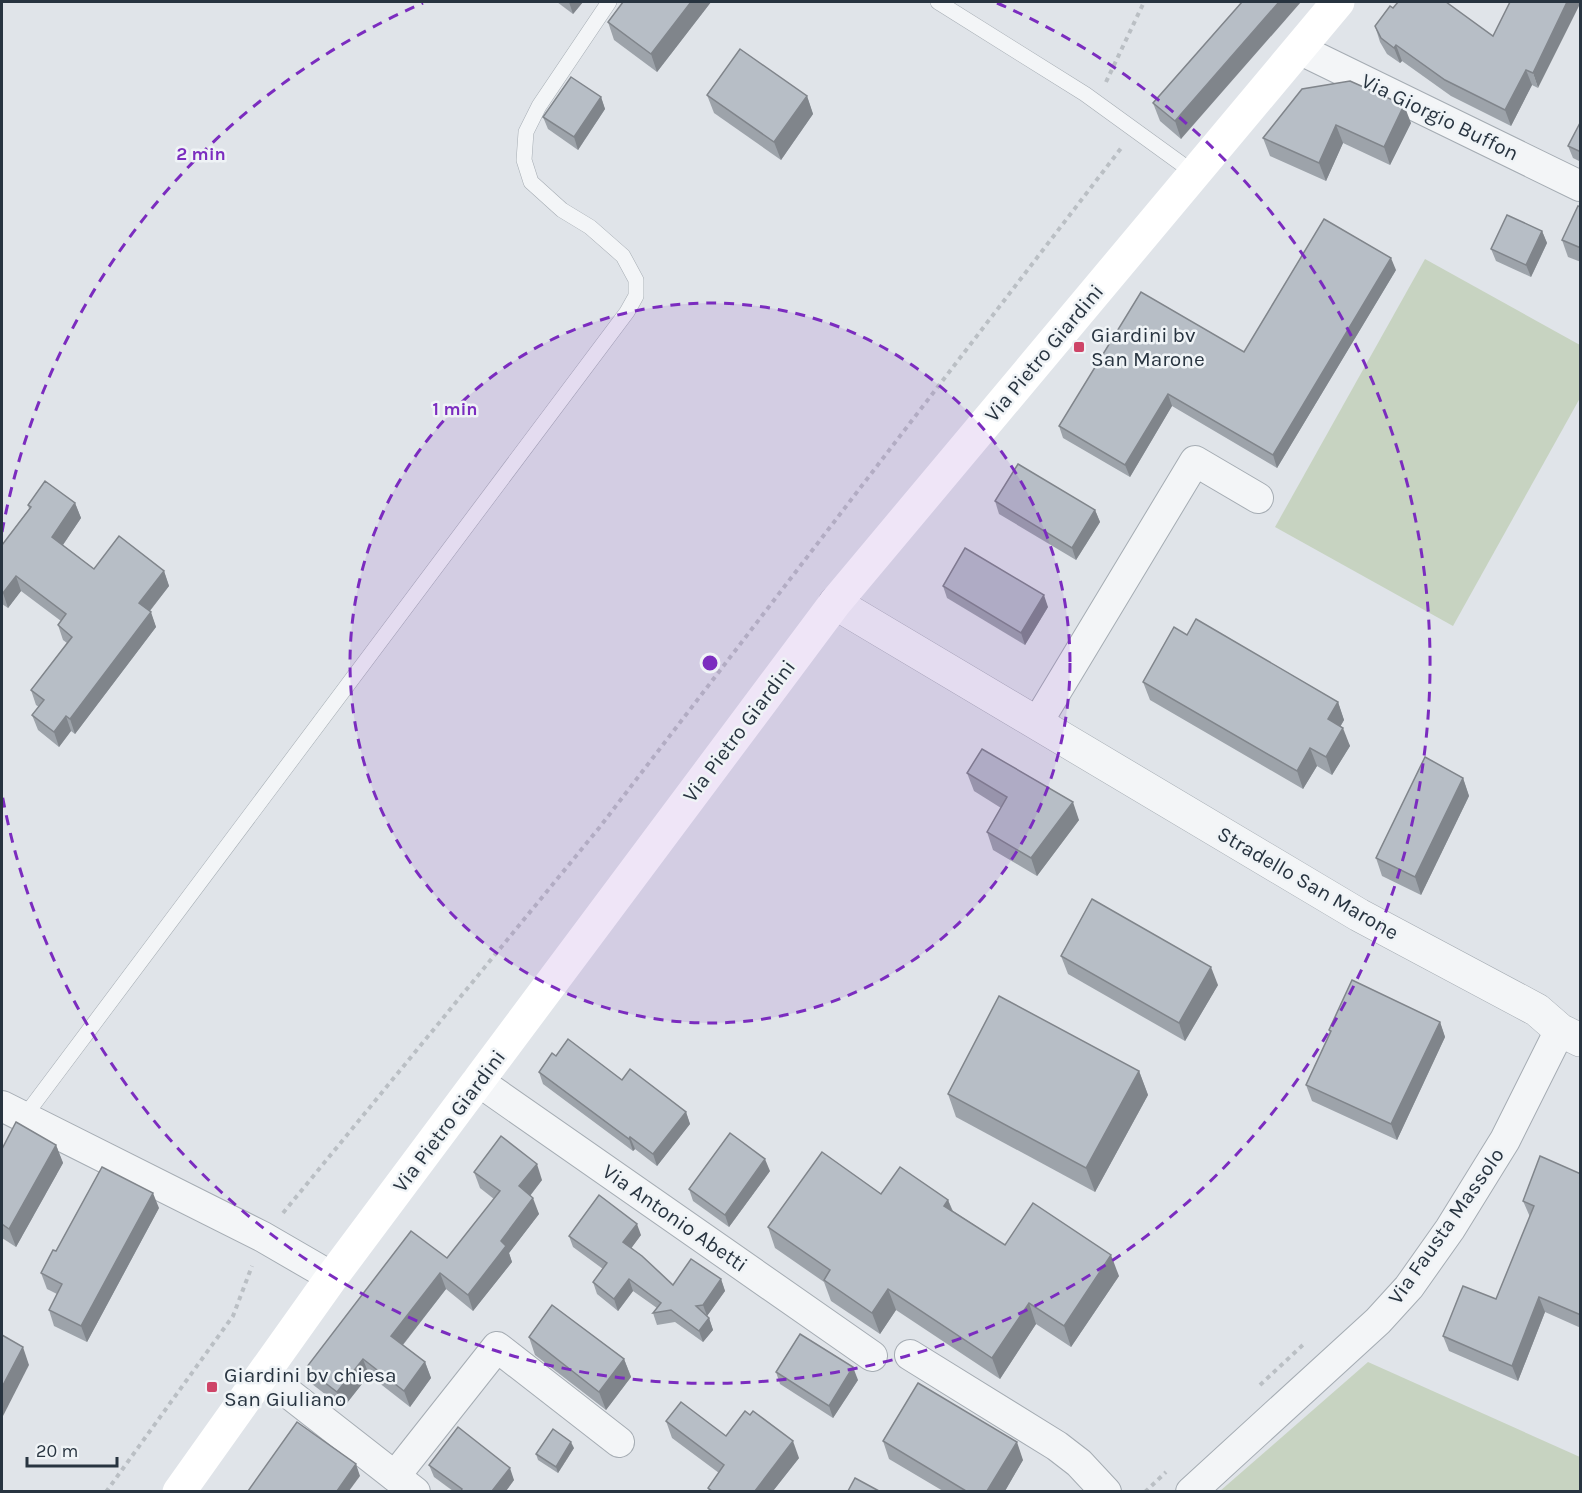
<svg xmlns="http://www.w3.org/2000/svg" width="1582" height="1493" viewBox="0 0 1582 1493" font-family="Karla,sans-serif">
<rect width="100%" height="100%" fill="#e0e4e9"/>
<!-- green -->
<g fill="#c7d3c1">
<path d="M1425,259l155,86v53l-127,228 -178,-99z"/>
<path d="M1368,1362l212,95v34h-360z"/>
</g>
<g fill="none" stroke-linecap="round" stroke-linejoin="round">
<defs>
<g id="service">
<path d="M938,2l147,92 109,79"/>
<path d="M24,1117l603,-805 9,-16v-16l-13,-24 -33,-29 -28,-17 -31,-28 -7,-22 2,-28 13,-26 70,-104"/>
</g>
<g id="minor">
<path d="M1299,49l281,137"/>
<path d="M1037,723l158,-262 63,37"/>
<path d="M478,1081l394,275"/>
<path d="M2,1106l261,131 69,40"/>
<path d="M910,1355l147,91 22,17 27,29"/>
<path d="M264,1374l151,118"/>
<path d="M395,1476l102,-129 122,95"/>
<path d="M1191,1492l187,-171 31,-34 41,-58 55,-89 55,-110"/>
</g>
<path id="tertiary" d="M835,603l524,312 178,95 23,20 20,10"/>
</defs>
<!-- service casing -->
<use href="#service" stroke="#a5acb3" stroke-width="16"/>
<!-- minor casing -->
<use href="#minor" stroke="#a5acb3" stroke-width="32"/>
<!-- tertiary casing -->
<use href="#tertiary" stroke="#a5acb3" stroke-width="34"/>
<!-- path -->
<g stroke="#babfc4" stroke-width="4" stroke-dasharray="4.5 4.5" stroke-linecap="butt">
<path d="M1106,82l38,-80"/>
<path d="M283,1213l316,-385 523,-681"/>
<path d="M1260,1385l45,-42"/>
<path d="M106,1492l127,-176 19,-50"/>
<path d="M1145,1492l21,-20"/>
</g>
<!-- service -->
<use href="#service" stroke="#f3f5f7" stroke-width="15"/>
<!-- minor -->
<use href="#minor" stroke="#f3f5f7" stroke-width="30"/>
<!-- tertiary -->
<use href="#tertiary" stroke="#f3f5f7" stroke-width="33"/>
<!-- secondary -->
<path stroke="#fff" stroke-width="33" d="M179,1492l153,-215 503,-674 503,-601"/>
</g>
<!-- wall -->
<g fill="#9da3aa">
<path d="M557,2h26l-10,12z"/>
<path d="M623,2h88l-54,70 -43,-32 -6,-18z"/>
<path d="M1242,2l-61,137 -21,-18 -7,-18z"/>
<path d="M1510,2l28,86 -6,-3 -21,41 -60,-30 -49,-35 -2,2 -13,-9 -7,-12 -5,-16 118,10z"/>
<path d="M1302,89l109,34 -21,42 -47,-22 -17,38 -56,-25 -7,-18z"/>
<path d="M707,95l100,1 6,18 -32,46 -67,-47z"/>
<path d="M601,97l4,12 -27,41 -30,-21 -5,-12z"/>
<path d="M1581,121v41l-8,-4 -5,-12z"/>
<path d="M1581,207v55l-13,-5 -6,-17z"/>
<path d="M1542,231l5,12 -16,34 -35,-16 -5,-12z"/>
<path d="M1396,270l-119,198 -105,-62 -42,71 -67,-39 -4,-12 185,-74z"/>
<path d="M995,501l100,9 5,12 -24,38 -77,-46z"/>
<path d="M75,503l6,15 -18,27 31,24 70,2 5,15 -19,25 6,16 -81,107 -4,-3 -12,16 -21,-17 -6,-15 7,-8 -3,-2 -5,-15 36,-47 -4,-3 -5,-15 3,-4 -40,-30 -13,17 -6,-4v-59l27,-36 -1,-4z"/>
<path d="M943,586l105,21 -23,38 -78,-47z"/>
<path d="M1187,635l151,67 6,18 -4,7 10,19 -18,29 -15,-9 -14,23 -153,-89 -7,-18z"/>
<path d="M967,773l112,47 -42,56 -44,-26 -6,-18 14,-24 -27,-17z"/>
<path d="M1463,778l6,18 -48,99 -39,-19 -6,-18z"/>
<path d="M1061,956l157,29 -33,56 -117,-67z"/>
<path d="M1440,1022l5,15 -48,103 -85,-39 -6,-16 24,-51 -1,-4z"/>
<path d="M556,1056l66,24 64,32 4,12 -33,42 -22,-17 -2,2 -90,-67 -4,-12z"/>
<path d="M1139,1071l9,24 -53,97 -139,-75 -8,-23z"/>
<path d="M56,1145l7,18 -47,84 -14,-9v-89z"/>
<path d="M770,1171l-41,56 -36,-26 -4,-12z"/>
<path d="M474,1172l68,8 -12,16 9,18 -30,39 3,9 -39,49 -27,-22 -43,56 22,17 6,16 -21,29 -41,-32 -26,33 -31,-24 -6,-16 141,-110 47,-59 -14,-11z"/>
<path d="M1581,1174v154l-36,-16 -27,69 -69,-30 -6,-15 53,-37 34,-82 -7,-16z"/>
<path d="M881,1194l67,6 5,11 52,34 114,31 -48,71 -35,-23 -36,55 -104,-69 -16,24 -49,-33 -7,-19 -49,-34 -7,-21z"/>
<path d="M159,1208l-72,134 -33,-16 -5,-16 8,-16 -10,-5 -6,-16 15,-22z"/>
<path d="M641,1235l-10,13 42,37 48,-6 4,12 -18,25 2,2 4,12 -10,12 -28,-20 -18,3 -4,-12 4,-5 -24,-17 -15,20 -21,-17 -4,-12 10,-13 -30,-22 -4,-11z"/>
<path d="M529,1337l95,22 7,18 -25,33 -71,-55z"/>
<path d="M776,1372l82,8 -25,38 -53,-34z"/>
<path d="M666,1421l60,15 73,22 -26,33h-64l-1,-3 11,-15 -47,-35z"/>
<path d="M883,1441l140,19 -18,31h-62l-54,-32z"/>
<path d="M574,1448l-16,25 -20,-13 -2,-6z"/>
<path d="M429,1465l85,15 -8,11h-53l-19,-14z"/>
</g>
<!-- shaded-wall -->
<g fill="#80858b">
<path d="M569,2h14l-10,12z"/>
<path d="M691,2h20l-54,70 -6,-18z"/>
<path d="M1279,2h22l-120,137 -6,-18z"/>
<path d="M1567,2h14l-43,86 -5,-15z"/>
<path d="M1396,45l6,16 -2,2 -6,-15z"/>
<path d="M1526,70l6,15 -21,41 -6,-16z"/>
<path d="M807,96l6,18 -32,46 -7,-18z"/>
<path d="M601,97l4,12 -27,41 -4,-13z"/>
<path d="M1404,105l7,18 -21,42 -6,-18z"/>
<path d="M1336,125l7,18 -17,38 -7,-18z"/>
<path d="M1542,231l5,12 -16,34 -5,-12z"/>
<path d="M1391,258l5,12 -119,198 -4,-13z"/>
<path d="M1168,394l4,12 -42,71 -5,-12z"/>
<path d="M75,503l6,15 -23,34 -6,-15z"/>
<path d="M1095,510l5,12 -24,38 -4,-12z"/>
<path d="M164,571l5,15 -25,32 -5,-15z"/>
<path d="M16,576l5,15 -13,17 -5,-15z"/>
<path d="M1044,595l4,12 -23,38 -4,-12z"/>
<path d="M151,612l5,15 -81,107 -5,-15z"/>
<path d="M1338,702l6,18 -10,17 -6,-18z"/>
<path d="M66,716l5,15 -12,16 -5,-15z"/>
<path d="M1343,728l7,18 -18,29 -6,-18z"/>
<path d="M1310,748l7,18 -14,23 -6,-18z"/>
<path d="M1463,778l6,18 -48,99 -6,-18z"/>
<path d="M1073,802l6,18 -42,56 -6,-18z"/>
<path d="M1211,967l7,18 -33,56 -6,-18z"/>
<path d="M1440,1022l5,15 -48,103 -6,-16z"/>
<path d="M1139,1071l9,24 -53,97 -9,-24z"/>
<path d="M686,1112l4,12 -33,42 -4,-12z"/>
<path d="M630,1137l5,12 -2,2 -4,-12z"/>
<path d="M56,1145l7,18 -47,84 -7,-18z"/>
<path d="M765,1159l5,12 -41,56 -4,-12z"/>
<path d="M537,1164l5,16 -17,22 -6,-16z"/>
<path d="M153,1193l6,15 -72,134 -6,-16z"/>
<path d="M533,1198l6,16 -30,39 3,9 -39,49 -5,-16 33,-54z"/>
<path d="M948,1200l8,21 -12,-15z"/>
<path d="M637,1224l4,11 -14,19 -4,-12z"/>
<path d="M1111,1255l8,21 -48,71 -7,-21z"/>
<path d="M440,1273l6,16 -49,63 -6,-16z"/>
<path d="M629,1279l4,12 -15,20 -4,-12z"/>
<path d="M721,1279l4,12 -18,25 -4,-11z"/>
<path d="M888,1289l8,21 -16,24 -8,-21z"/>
<path d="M1539,1297l6,15 -27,69 -6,-15z"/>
<path d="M1029,1303l7,21 -36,55 -8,-21z"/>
<path d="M709,1318l4,12 -10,12 -4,-11z"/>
<path d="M23,1347l6,18 -27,53v-31z"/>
<path d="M363,1359l6,16 -26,33 -6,-16z"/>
<path d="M624,1359l7,18 -25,33 -7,-18z"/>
<path d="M425,1362l6,16 -21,29 -6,-16z"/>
<path d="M853,1367l5,13 -25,38 -4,-12z"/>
<path d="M793,1441l6,17 -26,33h-18z"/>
<path d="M571,1442l3,6 -16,25 -2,-6z"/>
<path d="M1017,1442l6,18 -18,31h-18z"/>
<path d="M356,1464l4,12 -11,15h-12z"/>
<path d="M510,1468l4,12 -8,11h-14z"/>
</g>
<!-- building -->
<g fill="#b7bec6" stroke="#80858b" stroke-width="1.5">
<path d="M623,2h68l-40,52 -43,-32z"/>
<path d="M1242,2h37l-104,119 -22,-18z"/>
<path d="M1398,2h48l47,34 17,-34h57l-34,71 -7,-3 -21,40 -60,-30 -49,-35 -2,3 -13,-10 -6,-12 15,-20 3,2z"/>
<path d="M740,49l67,47 -33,46 -67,-47z"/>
<path d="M571,77l30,20 -27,40 -31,-20z"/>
<path d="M1350,81l54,24 -20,42 -48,-22 -17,38 -56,-25 39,-49z"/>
<path d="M1581,121v31l-13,-6z"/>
<path d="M1578,206l3,1v41l-19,-8z"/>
<path d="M1507,215l35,16 -16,34 -35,-16z"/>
<path d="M1324,219l67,39 -118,197 -105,-61 -43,71 -66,-39 82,-134 103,60z"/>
<path d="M1018,464l77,46 -23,38 -77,-47z"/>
<path d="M45,481l30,22 -23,34 42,32 25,-33 45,35 -25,32 12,9 -81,107 -4,-3 -12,16 -22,-17 12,-15 -13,-10 41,-53 -14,-12 8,-11 -50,-38 -13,17h-1v-48l29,-38 -3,-2z"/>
<path d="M965,548l79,47 -23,38 -78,-47z"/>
<path d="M1196,619l142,83 -10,17 15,9 -17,29 -16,-9 -13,23 -154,-89 31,-55 13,8z"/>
<path d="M982,749l91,53 -42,56 -44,-26 20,-35 -40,-24z"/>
<path d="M1425,757l38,21 -48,99 -39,-19z"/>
<path d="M1092,899l119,68 -32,56 -118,-67z"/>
<path d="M1352,980l88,42 -49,102 -85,-39 25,-54 -2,-1z"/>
<path d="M999,996l140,75 -53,97 -138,-74z"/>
<path d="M568,1039l54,41 8,-11 56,43 -33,42 -23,-17 -1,2 -90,-67 13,-19 4,3z"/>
<path d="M16,1122l40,23 -47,84 -7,-5v-75z"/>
<path d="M730,1133l35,26 -40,56 -36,-26z"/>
<path d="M501,1136l36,28 -18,22 14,12 -32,43 5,5 -38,49 -28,-22 -49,63 34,26 -21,29 -41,-32 -26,33 -31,-24 105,-137 36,27 53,-67 -26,-19z"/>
<path d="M822,1152l59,42 19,-27 48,33 -4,6 61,39 28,-42 78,52 -47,71 -35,-23 -37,55 -104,-69 -16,24 -48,-33 6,-10 -62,-43z"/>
<path d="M1540,1156l41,18v141l-42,-18 -27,69 -69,-30 20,-50 33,13 38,-93 -11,-5z"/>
<path d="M102,1167l51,26 -72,133 -32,-16 13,-26 -21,-11 12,-23 3,1z"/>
<path d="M599,1195l38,29 -14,18 19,14 31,29 18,-26 30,20 -18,26 -7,1 13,12 -10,13 -28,-21 -18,3 8,-10 -32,-24 -15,20 -21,-17 14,-19 -38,-27z"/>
<path d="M552,1305l72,54 -25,33 -70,-55z"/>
<path d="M800,1334l53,33 -24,39 -53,-34z"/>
<path d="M2,1335l21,12 -21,40z"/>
<path d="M918,1383l99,59 -30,49h-21l-83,-50z"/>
<path d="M681,1402l45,34 19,-25 5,4 3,-4 40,30 -38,50h-43l-4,-3 16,-23 -58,-44z"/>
<path d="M297,1422l59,42 -19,27h-89z"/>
<path d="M458,1427l52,41 -18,23h-31l1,-2 -33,-24z"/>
<path d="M553,1429l18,13 -15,25 -20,-13z"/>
<path d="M855,1478l24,13h-31z"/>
</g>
<!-- distance rings -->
<circle cx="710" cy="663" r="360" fill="#7b2cbf" fill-opacity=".12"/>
<g fill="none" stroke="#7b2cbf" stroke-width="3" stroke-dasharray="10 8">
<circle cx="710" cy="663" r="360"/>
<path d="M2 532A720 720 0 0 1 423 3M997 3A720 720 0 1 1 2 794"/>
</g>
<!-- markers -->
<g fill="#ce4568" stroke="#eff3f6" stroke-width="2">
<rect x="1073" y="341" width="12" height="12" rx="3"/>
<rect x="206" y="1381" width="12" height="12" rx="3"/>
</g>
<g text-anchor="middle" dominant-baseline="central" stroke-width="5" stroke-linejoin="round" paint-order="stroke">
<!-- street labels -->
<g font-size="21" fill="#283440" stroke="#eff3f6">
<text transform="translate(1440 117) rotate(26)">Via Giorgio Buffon</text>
<text transform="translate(1044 353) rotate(-50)">Via Pietro Giardini</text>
<text transform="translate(739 731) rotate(-53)">Via Pietro Giardini</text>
<text transform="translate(1308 883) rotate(30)">Stradello San Marone</text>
<text transform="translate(449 1121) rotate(-53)">Via Pietro Giardini</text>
<text transform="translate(675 1218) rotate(35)">Via Antonio Abetti</text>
<text transform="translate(1446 1226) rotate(-55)">Via Fausta Massolo</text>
</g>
<!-- poi labels -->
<g font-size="21" fill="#283440" stroke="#eff3f6" text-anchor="start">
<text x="1091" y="335">Giardini bv<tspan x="1091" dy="24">San Marone</tspan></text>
<text x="224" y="1375">Giardini bv chiesa<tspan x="224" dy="24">San Giuliano</tspan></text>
</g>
</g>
<circle cx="710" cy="663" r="9" fill="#7b2cbf" stroke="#eff3f6" stroke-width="3"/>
<g font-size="18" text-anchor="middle" font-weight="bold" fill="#7b2cbf" stroke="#eff3f6" stroke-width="5" stroke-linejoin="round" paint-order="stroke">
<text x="201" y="160">2 min</text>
<text x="455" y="415">1 min</text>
</g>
<!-- border -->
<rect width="1582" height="1493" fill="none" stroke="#283440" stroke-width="6"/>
<!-- scale -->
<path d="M27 1457v9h90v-9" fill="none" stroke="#283440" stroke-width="3"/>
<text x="36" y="1457" font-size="18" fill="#283440" stroke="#eff3f6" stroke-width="4.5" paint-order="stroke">20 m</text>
</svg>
